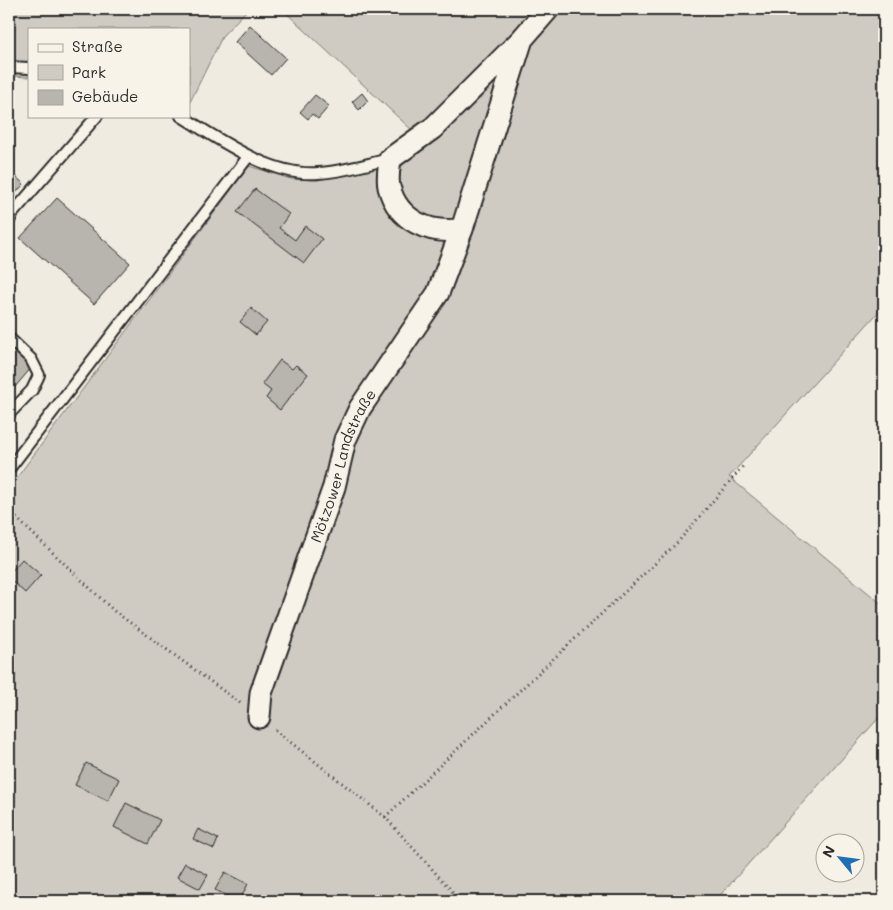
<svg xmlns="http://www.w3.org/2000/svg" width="893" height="910" viewBox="0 0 893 910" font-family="Mali,sans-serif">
<rect width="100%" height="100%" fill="#efebe0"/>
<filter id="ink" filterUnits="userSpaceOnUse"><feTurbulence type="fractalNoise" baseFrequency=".02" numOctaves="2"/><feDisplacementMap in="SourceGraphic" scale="10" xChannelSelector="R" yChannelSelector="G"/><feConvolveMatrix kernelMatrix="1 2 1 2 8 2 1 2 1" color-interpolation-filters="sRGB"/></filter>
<g filter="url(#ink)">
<!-- green -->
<g fill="#cfcbc2" stroke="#7d7b76">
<path d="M9,9h239l-25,26 -34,69v-75h-160v48l-20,-1z"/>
<path d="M282,9h258l-126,123z"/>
<path d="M557,9h327v297l-155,171 155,129v106l-169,189h-706v-413l240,-322 42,13 27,1 64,-13 46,70 19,4 82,-200z"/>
<path d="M491,84l10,3 -46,134 -24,1 -22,-14 -12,-23 2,-16 12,-15z"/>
</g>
<!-- building -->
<g fill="#b8b5ae" stroke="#2b2b2b">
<path d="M250,25l36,33 -15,17 -36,-33z"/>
<path d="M362,93l6,8 -9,9 -7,-8z"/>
<path d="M315,95l14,11 -11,13 -6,-5 -4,5 -8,-7z"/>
<path d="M9,171l15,13 -12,13 -3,-3z"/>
<path d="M255,189l34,25 -10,14 16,12 10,-14 17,13 -18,24 -67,-51z"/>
<path d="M57,198l73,65 -36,41 -74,-66z"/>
<path d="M251,308l16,14 -11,13 -16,-13z"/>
<path d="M9,348l23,19 -23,27z"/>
<path d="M280,360l12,9 4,-4 12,9 -28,36 -14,-12 5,-7 -9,-7z"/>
<path d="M22,559l19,16 -16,18 -16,-15v-4z"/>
<path d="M86,763l33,16 -11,22 -33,-16z"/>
<path d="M126,803l34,17 -12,24 -34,-17z"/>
<path d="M198,829l20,10 -4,10 -21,-10z"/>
<path d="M185,863l23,12 -8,14 -23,-12z"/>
<path d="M225,872l23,12 -9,17 -24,-11z"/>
</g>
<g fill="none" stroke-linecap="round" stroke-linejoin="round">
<defs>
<g id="lane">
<path d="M9,67l20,1"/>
<path d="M181,116c38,23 90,61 137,57 24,-1 48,-9 72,-14"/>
<path d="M9,221l3,-7 85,-98"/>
<path d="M9,338l22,21 8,16 -7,15 -23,24"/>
<path d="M9,469l239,-312"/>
</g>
<g id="street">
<path d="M522,39l-60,190c-32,6 -64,-8 -73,-42 -2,-9 0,-19 1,-28l43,-31 89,-89 26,-30"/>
<path id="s1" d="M259,717l2,-24 73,-206 11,-47 15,-32 78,-115 24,-64"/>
</g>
</defs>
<!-- lane casing -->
<use href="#lane" stroke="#2b2b2b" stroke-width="14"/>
<!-- street casing -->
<use href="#street" stroke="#2b2b2b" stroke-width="25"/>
<!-- path -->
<g stroke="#2b2b2b" stroke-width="3" stroke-dasharray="1 4" stroke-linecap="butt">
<path d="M9,511l105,100 126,92"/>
<path d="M275,730l110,87 76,84"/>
<path d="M385,817l293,-275 65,-76"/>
</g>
<!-- lane -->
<use href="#lane" stroke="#f7f3e8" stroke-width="10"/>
<!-- street -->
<use href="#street" stroke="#f7f3e8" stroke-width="21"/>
</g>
</g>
<g text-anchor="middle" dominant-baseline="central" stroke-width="4.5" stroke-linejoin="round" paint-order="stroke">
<!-- street labels -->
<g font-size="15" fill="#2b2b2b" stroke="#f7f3e8">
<text stroke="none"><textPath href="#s1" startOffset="266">Mötzower Landstraße</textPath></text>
</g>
</g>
<!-- margin -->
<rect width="893" height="910" fill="none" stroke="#f7f3e8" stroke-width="30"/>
<rect x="15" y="15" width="863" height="880" fill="none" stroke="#2b2b2b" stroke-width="2" filter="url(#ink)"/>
<!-- legend -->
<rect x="28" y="28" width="162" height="90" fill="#f7f3e8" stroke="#a5a39c"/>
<rect x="38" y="44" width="25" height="8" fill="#f7f3e8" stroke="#a5a39c"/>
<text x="72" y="52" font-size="15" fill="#2b2b2b">Straße</text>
<rect x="38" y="65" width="25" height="15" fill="#cfcbc2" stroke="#a5a39c"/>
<text x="72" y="78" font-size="15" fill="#2b2b2b">Park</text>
<rect x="38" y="90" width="25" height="15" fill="#b8b5ae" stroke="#a5a39c"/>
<text x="72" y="102" font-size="15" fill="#2b2b2b">Gebäude</text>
<!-- north arrow -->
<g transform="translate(840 858) rotate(299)"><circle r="24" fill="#f7f3e8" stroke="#a5a39c"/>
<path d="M0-4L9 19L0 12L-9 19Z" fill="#1f6fb2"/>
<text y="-8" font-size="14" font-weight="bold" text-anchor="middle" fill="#2b2b2b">N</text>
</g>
</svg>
